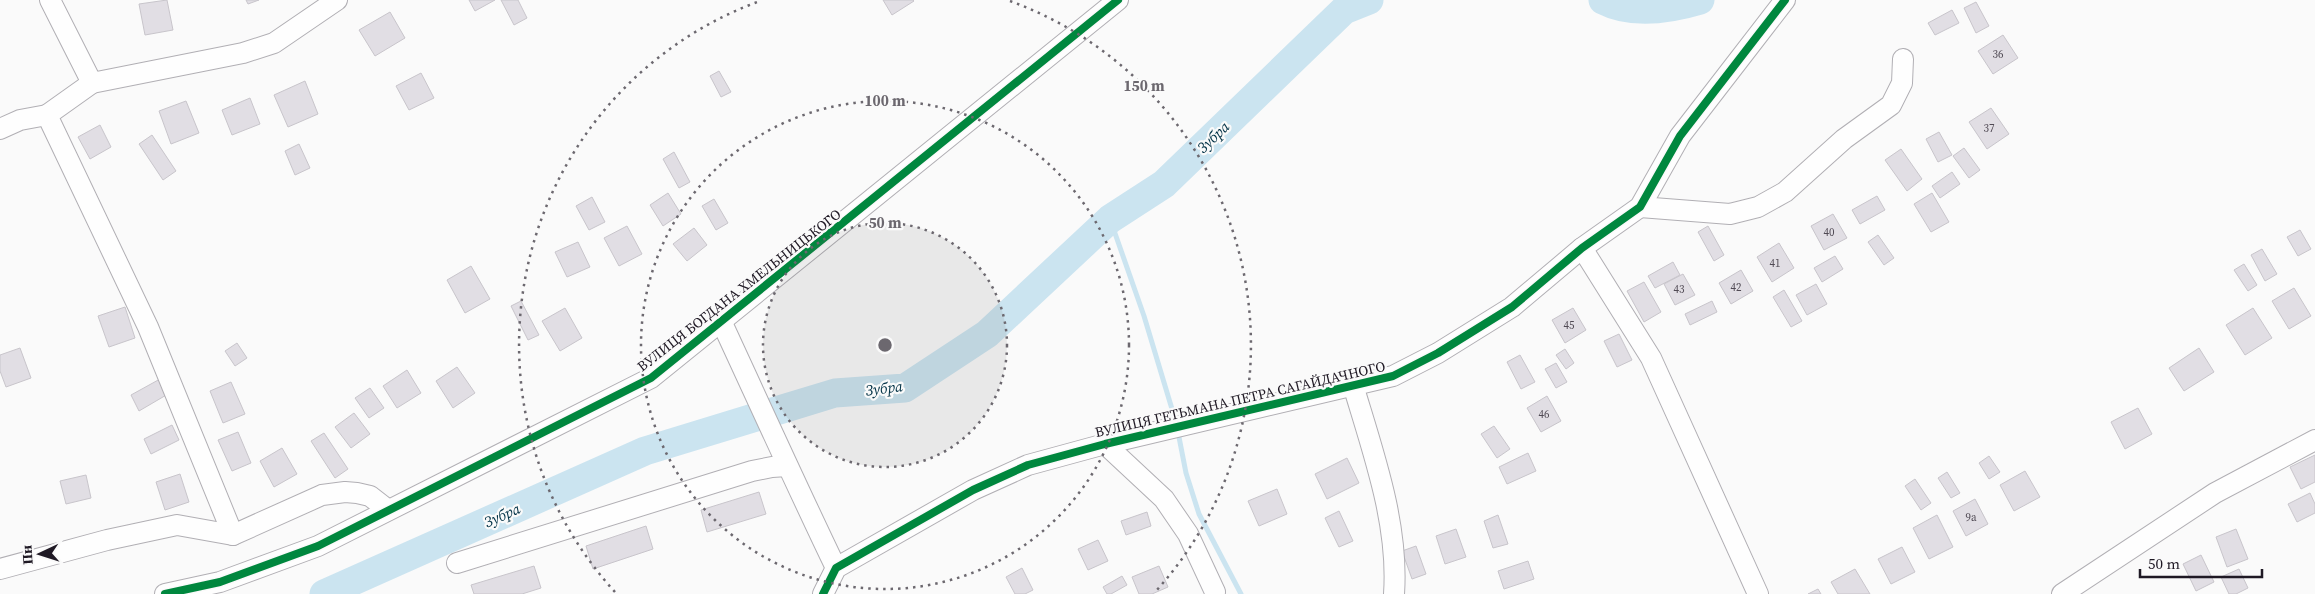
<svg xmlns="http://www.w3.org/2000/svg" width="2315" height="594" viewBox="0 0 2315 594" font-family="'Source Serif 4',serif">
<rect width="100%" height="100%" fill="#fafafa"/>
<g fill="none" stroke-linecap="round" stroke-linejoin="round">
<!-- stream -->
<g stroke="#cbe4f0" stroke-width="5">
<path d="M1110,219l34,97 31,103"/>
<path d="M1178,432l8,41 13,41 42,80"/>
</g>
<!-- river -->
<g stroke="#cbe4f0" stroke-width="29">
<path d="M1603,0c29,15 67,9 97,0"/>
<path d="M324,594l321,-143 190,-58 70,-5 82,-54 123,-115 54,-35 180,-174 25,-10"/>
</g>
</g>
<!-- building -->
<g fill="#e1dee4" stroke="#c8c5cb">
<path d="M167,0l6,30 -28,5 -6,-31z"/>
<path d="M246,0h13l-11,4z"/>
<path d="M469,0h26l-20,11z"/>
<path d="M501,0h17l9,18 -13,7z"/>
<path d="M883,0h30l1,1 -22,14z"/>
<path d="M1976,2l13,24 -13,7 -12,-25z"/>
<path d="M1952,10l7,13 -24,12 -7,-12z"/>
<path d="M390,12l15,26 -30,18 -16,-26z"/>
<path d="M2003,35l15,23 -25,16 -15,-23z"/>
<path d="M719,71l12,21 -10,5 -11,-21z"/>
<path d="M421,73l13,25 -25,12 -13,-24z"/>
<path d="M305,81l13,33 -30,13 -14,-32z"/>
<path d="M250,98l10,26 -28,11 -10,-25z"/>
<path d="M186,101l13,32 -28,11 -12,-33z"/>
<path d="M1991,108l18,26 -22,15 -18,-27z"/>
<path d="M100,125l11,22 -21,12 -12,-22z"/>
<path d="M1939,132l13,23 -14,7 -12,-23z"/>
<path d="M152,135l24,36 -13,9 -24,-36z"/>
<path d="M299,144l11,24 -15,7 -10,-24z"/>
<path d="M1964,148l16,22 -11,8 -16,-22z"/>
<path d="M1901,149l21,30 -15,12 -22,-31z"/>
<path d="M674,152l16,30 -11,6 -16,-29z"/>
<path d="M1952,172l8,12 -20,14 -8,-12z"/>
<path d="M668,193l13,21 -18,12 -13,-21z"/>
<path d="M1932,193l17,29 -18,10 -17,-28z"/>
<path d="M1877,196l8,14 -25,14 -8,-14z"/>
<path d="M592,197l13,25 -16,8 -13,-24z"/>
<path d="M714,199l14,24 -12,7 -14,-24z"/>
<path d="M1833,214l14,24 -23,12 -13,-24z"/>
<path d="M627,226l15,28 -23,12 -15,-28z"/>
<path d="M1708,226l16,29 -10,6 -16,-29z"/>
<path d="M694,228l13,17 -20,16 -14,-17z"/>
<path d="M2300,230l11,19 -13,7 -11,-19z"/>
<path d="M1878,235l16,23 -10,7 -16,-23z"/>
<path d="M578,242l12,25 -23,10 -12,-25z"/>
<path d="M1779,243l15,25 -22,14 -15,-25z"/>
<path d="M2262,249l15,25 -12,7 -14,-26z"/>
<path d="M1835,256l8,13 -21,13 -8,-14z"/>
<path d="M1673,262l7,13 -25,13 -7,-12z"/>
<path d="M2244,264l13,21 -9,6 -14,-21z"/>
<path d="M471,266l19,33 -25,14 -18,-33z"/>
<path d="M1741,270l12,21 -22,13 -12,-21z"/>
<path d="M1683,274l12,21 -20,10 -11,-21z"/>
<path d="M1644,282l17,30 -17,10 -17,-31z"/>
<path d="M1816,284l11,20 -20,11 -11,-20z"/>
<path d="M2294,288l17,28 -22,13 -17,-28z"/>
<path d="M1784,290l18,31 -11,6 -18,-30z"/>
<path d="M521,301l18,34 -11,5 -17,-34z"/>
<path d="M1712,301l5,11 -27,13 -5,-11z"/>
<path d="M125,307l10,31 -26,9 -11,-31z"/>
<path d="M565,308l17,30 -22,13 -18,-30z"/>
<path d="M1573,308l13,22 -21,13 -13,-23z"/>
<path d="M2253,308l19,30 -27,17 -19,-30z"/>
<path d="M1619,334l13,26 -15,7 -13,-26z"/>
<path d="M237,343l10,15 -12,8 -10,-15z"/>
<path d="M20,348l11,30 -25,9 -6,-16v-16z"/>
<path d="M2199,348l15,24 -30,19 -15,-23z"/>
<path d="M1565,349l9,14 -8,6 -10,-14z"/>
<path d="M1520,355l15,27 -14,7 -14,-27z"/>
<path d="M1556,363l11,19 -11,6 -11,-19z"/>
<path d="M457,367l18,26 -22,15 -17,-27z"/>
<path d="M407,370l14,23 -24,15 -14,-22z"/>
<path d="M160,379l8,15 -29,17 -8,-16z"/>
<path d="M231,382l14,32 -22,9 -13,-32z"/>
<path d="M370,388l14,20 -15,10 -14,-20z"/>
<path d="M1547,396l14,25 -20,11 -14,-24z"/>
<path d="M2138,408l14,26 -27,15 -14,-27z"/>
<path d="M354,413l16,21 -19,14 -16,-21z"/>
<path d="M172,425l7,15 -28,14 -7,-15z"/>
<path d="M1494,426l16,23 -13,9 -16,-24z"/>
<path d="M238,432l13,31 -19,8 -14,-31z"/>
<path d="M324,433l24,36 -13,9 -24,-37z"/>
<path d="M282,448l15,26 -23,13 -14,-26z"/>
<path d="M1528,453l8,18 -29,13 -8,-17z"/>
<path d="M2315,455v27l-14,7 -11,-22z"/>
<path d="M1989,456l11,16 -11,7 -10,-16z"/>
<path d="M1347,458l12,25 -32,16 -12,-25z"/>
<path d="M2025,471l15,26 -26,14 -14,-26z"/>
<path d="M1947,472l13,21 -9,5 -13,-20z"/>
<path d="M180,474l9,28 -24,8 -9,-28z"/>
<path d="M86,475l5,23 -25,6 -6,-23z"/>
<path d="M1915,479l16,24 -10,7 -16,-24z"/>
<path d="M1277,489l10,25 -28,12 -11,-25z"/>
<path d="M759,492l7,22 -59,18 -6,-22z"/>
<path d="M2310,493l5,11v9l-18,9 -9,-18z"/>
<path d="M1975,499l13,25 -22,12 -13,-25z"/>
<path d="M1339,511l14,30 -14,6 -14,-29z"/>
<path d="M1147,512l4,14 -25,9 -5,-14z"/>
<path d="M1498,515l10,29 -15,4 -9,-27z"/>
<path d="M1937,515l16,32 -24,12 -16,-31z"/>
<path d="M646,526l7,23 -60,20 -7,-23z"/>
<path d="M1456,529l10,28 -21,7 -9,-28z"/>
<path d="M2236,529l12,30 -21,8 -11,-30z"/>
<path d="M1098,540l10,21 -20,9 -10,-21z"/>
<path d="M1416,546l10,28 -14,5 -10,-28z"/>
<path d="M1902,547l13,25 -24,12 -13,-25z"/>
<path d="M2201,555l13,27 -18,9 -13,-27z"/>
<path d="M1528,561l6,18 -30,10 -6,-18z"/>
<path d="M534,566l7,22 -19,6h-48l-3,-9z"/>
<path d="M1159,566l9,21 -16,7h-13l-7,-17z"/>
<path d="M1022,568l11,22 -8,4h-10l-9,-17z"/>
<path d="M1855,569l15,25h-32l-7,-12z"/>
<path d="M2239,569l9,19 -12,6h-7l-8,-17z"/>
<path d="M1122,576l5,9 -16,9h-4l-4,-7z"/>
<path d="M1818,589l3,5h-13z"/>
</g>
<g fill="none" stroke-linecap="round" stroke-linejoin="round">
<defs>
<g id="minor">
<path d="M50,0l42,83 151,-30 31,-10 63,-43"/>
<path d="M92,83l-45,32 101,212 85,208"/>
<path d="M0,129l20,-9 27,-5"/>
<path d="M1640,207l90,7 28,-7 27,-15 59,-53 47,-34 11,-22 1,-24"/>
<path d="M1582,248l69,110 107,236"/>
<path d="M722,323c38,82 75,164 114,245"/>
<path d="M1353,385c20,67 46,139 41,209"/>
<path d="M1105,444l59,55 24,35 27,58"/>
<path d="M457,563l295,-92 20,-4 15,-1"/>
<path d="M0,569l107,-29 70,-15 56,10 89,-40 23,-3 12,1 13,3 18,14"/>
<path d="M165,594l55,-12 98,-36 333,-168 467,-378"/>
<path d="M823,594l13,-26 137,-78 55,-25 77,-21 288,-68 45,-23 74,-46 70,-59 58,-41 40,-71 105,-136"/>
<path d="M2062,594l153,-101 100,-53"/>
</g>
</defs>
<!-- minor casing -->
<use href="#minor" stroke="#b1afb4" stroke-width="22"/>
<!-- minor -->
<use href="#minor" stroke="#fefefe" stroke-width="20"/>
<defs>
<g id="cycleway">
<path d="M165,594l55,-12 98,-36 333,-168 467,-378"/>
<path d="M823,594l13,-26 137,-78 55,-25 77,-21 288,-68 45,-23 74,-46 70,-59 58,-41 40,-71 105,-136"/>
</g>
</defs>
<!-- cycleway casing -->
<use href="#cycleway" stroke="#fafafa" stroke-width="11"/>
<!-- cycleway -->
<use href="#cycleway" stroke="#00873e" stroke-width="8"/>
</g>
<!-- distance rings -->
<circle cx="885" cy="345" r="122" fill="#6c686f" fill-opacity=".12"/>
<g fill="none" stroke="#6c686f" stroke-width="2.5" stroke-dasharray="2.5 5">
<circle cx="885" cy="345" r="122"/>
<circle cx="885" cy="345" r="244"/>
<path d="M615 592A366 366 0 0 1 760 1M1010 1A366 366 0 0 1 1155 592"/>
</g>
<g text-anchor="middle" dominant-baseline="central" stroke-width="4.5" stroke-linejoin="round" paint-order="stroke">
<!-- number labels -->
<g font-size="11" fill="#504a54">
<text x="1998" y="54">36</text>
<text x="1989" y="128">37</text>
<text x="1829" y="232">40</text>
<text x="1775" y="263">41</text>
<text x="1736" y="287">42</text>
<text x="1679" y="289">43</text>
<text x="1569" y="325">45</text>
<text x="1544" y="414">46</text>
<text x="1971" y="517">9а</text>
</g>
<!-- street labels -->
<g font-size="14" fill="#1f1924" stroke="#fafafa">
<text transform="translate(739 290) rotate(-38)">ВУЛИЦЯ БОГДАНА ХМЕЛЬНИЦЬКОГО</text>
<text transform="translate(1240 399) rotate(-13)">ВУЛИЦЯ ГЕТЬМАНА ПЕТРА САГАЙДАЧНОГО</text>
</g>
<!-- water labels -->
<g font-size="15" font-style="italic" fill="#003145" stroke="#fafafa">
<text transform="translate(1213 137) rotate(-44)">Зубра</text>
<text transform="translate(884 388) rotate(-7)">Зубра</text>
<text transform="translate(502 515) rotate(-24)">Зубра</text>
</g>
</g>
<circle cx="885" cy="345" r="8" fill="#6c686f" stroke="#fafafa" stroke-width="2.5"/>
<g font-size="15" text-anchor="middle" font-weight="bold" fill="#6c686f" stroke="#fafafa" stroke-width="4.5" stroke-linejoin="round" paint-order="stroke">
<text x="1144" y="91">150 m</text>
<text x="885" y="106">100 m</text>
<text x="885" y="228">50 m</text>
</g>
<!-- north arrow -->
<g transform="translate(40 554) rotate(266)" stroke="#fafafa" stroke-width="4" paint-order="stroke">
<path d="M0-4L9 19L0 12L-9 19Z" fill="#1f1924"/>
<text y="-8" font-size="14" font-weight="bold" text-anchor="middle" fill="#1f1924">Пн</text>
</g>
<!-- scale -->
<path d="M2140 569v8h122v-8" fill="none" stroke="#1f1924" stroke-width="2.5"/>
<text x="2148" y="569" font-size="15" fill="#1f1924" stroke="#fafafa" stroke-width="4" paint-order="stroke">50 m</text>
</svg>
